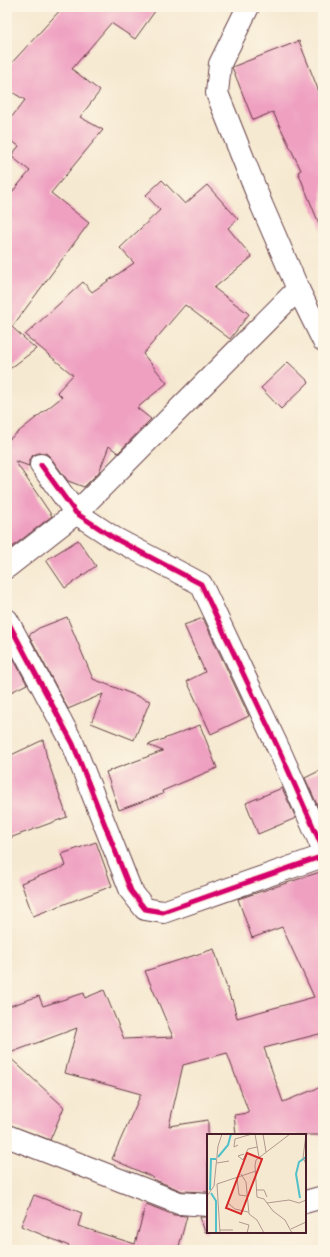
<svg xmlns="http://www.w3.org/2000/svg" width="330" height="1257" viewBox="0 0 330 1257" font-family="'Balsamiq Sans',sans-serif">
<rect width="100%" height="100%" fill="#fcf5e5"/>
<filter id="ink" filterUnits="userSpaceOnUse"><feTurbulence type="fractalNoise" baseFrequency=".025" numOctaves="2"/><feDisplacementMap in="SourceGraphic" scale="8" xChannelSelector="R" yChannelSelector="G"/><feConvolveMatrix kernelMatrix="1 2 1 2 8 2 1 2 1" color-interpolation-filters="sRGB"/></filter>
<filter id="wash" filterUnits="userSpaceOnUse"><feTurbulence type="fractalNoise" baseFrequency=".012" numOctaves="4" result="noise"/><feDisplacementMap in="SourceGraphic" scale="16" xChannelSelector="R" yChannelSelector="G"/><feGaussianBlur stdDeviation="0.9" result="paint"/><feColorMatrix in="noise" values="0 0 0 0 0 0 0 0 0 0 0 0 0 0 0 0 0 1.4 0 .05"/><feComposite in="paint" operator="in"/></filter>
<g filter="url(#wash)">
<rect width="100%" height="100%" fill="#f6e9d1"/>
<g id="blocks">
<!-- building -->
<g fill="#efa0c1">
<path d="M63,7h95l-23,32 -24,-16 -39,46 28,22 -20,26 23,13 -52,63 38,30 -77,104 24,22 -29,22v-173l23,-27 -19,-15 8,-10 -12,-8v-15l18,-23 -18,-11v-21z"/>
<path d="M299,41l24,61 -1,129 -24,-59 3,-2 -28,-58 -20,8 -21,-53z"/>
<path d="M162,180l23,24 22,-19 31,34 -10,9 24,29 -38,31 35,26 -19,25 -45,-34 -42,49 24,29 -30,25 14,11 -33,34 -9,-7 -10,26 -15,15 -16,-6 -17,-23 -5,-5h-7l-6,2 -4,5v6l-14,-5 37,55 -45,35v-110l55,-44 -5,-5 16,-17 -48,-40 58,-53 9,10 42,-29 -14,-15 40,-38 -14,-15z"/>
<path d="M288,362l21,20 -28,27 -20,-21z"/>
<path d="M78,540l18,26 -31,22 -19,-28z"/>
<path d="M67,617l26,62 57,22 -16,39 -43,-17 12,-29 -35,15 -39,-74 10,-7z"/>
<path d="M203,618l46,98 -38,18 -24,-53 18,-9 -21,-47z"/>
<path d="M7,647l20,37 -20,10z"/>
<path d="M200,725l17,43 -55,23 1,3 -44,16 -13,-38 57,-21 -15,-6z"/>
<path d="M43,740l4,18 20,59 -60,22v-82z"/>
<path d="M323,769v39l-4,1 -14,-31z"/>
<path d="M282,788l14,30 -38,16 -12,-31z"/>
<path d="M96,842l16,44 -79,30 -12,-33 45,-17 -4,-12z"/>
<path d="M323,871v162l-59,15 19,54 40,-16v49h-87l-2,-20 15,-2 -22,-60 -44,12 -14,61 39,-6v72l-26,-1 -29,-12 1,-1 -42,-19 29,-65 -76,-21 12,-45 -70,26v-47l32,-11 4,10 41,-13 1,5 19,-8 20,49 49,-2 -28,-66 69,-22 17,51 1,-1 5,19 77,-21 -32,-70 -30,11 -14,-39z"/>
<path d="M7,1055l57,52 -14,33 -43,-16z"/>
<path d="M34,1195l48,18 -4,13 57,18 11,-40 28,11 13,1 -9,34h-110l1,-4 -48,-20z"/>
<path d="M200,1217h8v14l-3,1z"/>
</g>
</g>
</g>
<g filter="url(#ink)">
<use href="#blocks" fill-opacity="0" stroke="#643d44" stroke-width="1"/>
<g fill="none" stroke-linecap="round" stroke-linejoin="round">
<defs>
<g id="minor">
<path d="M248,7l-28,57 -3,29 45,113 36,83 25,51"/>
<path d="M41,465l35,48 38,25 87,46 80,170 42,95"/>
<path d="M7,567l69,-54 222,-224"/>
<path d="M7,620l66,124 58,147 14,18 18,3 160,-56"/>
<path d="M7,1136l172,67 29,2"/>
<path d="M305,1202l18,-5"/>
</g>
</defs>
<!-- minor casing -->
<use href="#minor" stroke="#643d44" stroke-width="24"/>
<!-- minor -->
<use href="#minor" stroke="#fff" stroke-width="22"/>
<defs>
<g id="cycleway">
<path d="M41,465l35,48 38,25 87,46 80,170 42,95"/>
<path d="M7,620l66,124 58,147 14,18 18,3 160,-56"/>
</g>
</defs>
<!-- cycleway casing -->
<use href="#cycleway" stroke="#fcf5e5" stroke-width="8"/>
<!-- cycleway -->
<use href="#cycleway" stroke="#d6006c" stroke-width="5"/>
</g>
</g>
<!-- overview -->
<g transform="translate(207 1134)">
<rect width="99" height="99" fill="#f6e9d1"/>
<path fill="none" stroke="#52c0c8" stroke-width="2" d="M11,23l10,-12 3,-11M3,56l1,-31h5M4,59l5,8v32M93,64l-4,-24 3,-12 7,-5"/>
<path fill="none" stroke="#b1988f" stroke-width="1" d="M48,0l4,23M56,0l3,18M83,0l-34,26 -1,6 2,31 7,2 9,12 12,9 7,13M99,0l-3,24 3,6M31,11l-4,2 1,-8 17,-5M37,20l-6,2 5,4 5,-11 9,-2M10,29l12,-2M34,40l5,8 3,32 8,6 7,13M30,44l2,17 8,1M10,50l3,49M10,50l39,-13M50,56h7l3,7M0,62l7,-10 4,-40 4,-12M21,69l7,6 13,3M60,69l22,-3 10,3 7,-3M32,88l10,3 -2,8M84,95l15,-7M13,96h13"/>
<path fill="#d62828" fill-opacity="0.15" stroke="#d62828" stroke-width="2" d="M40,19l15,6 -21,55 -15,-6z"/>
<rect width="99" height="99" fill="none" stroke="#4a1f2b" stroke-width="2"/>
</g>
<!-- margin -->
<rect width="330" height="1257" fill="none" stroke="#fcf5e5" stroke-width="24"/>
</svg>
